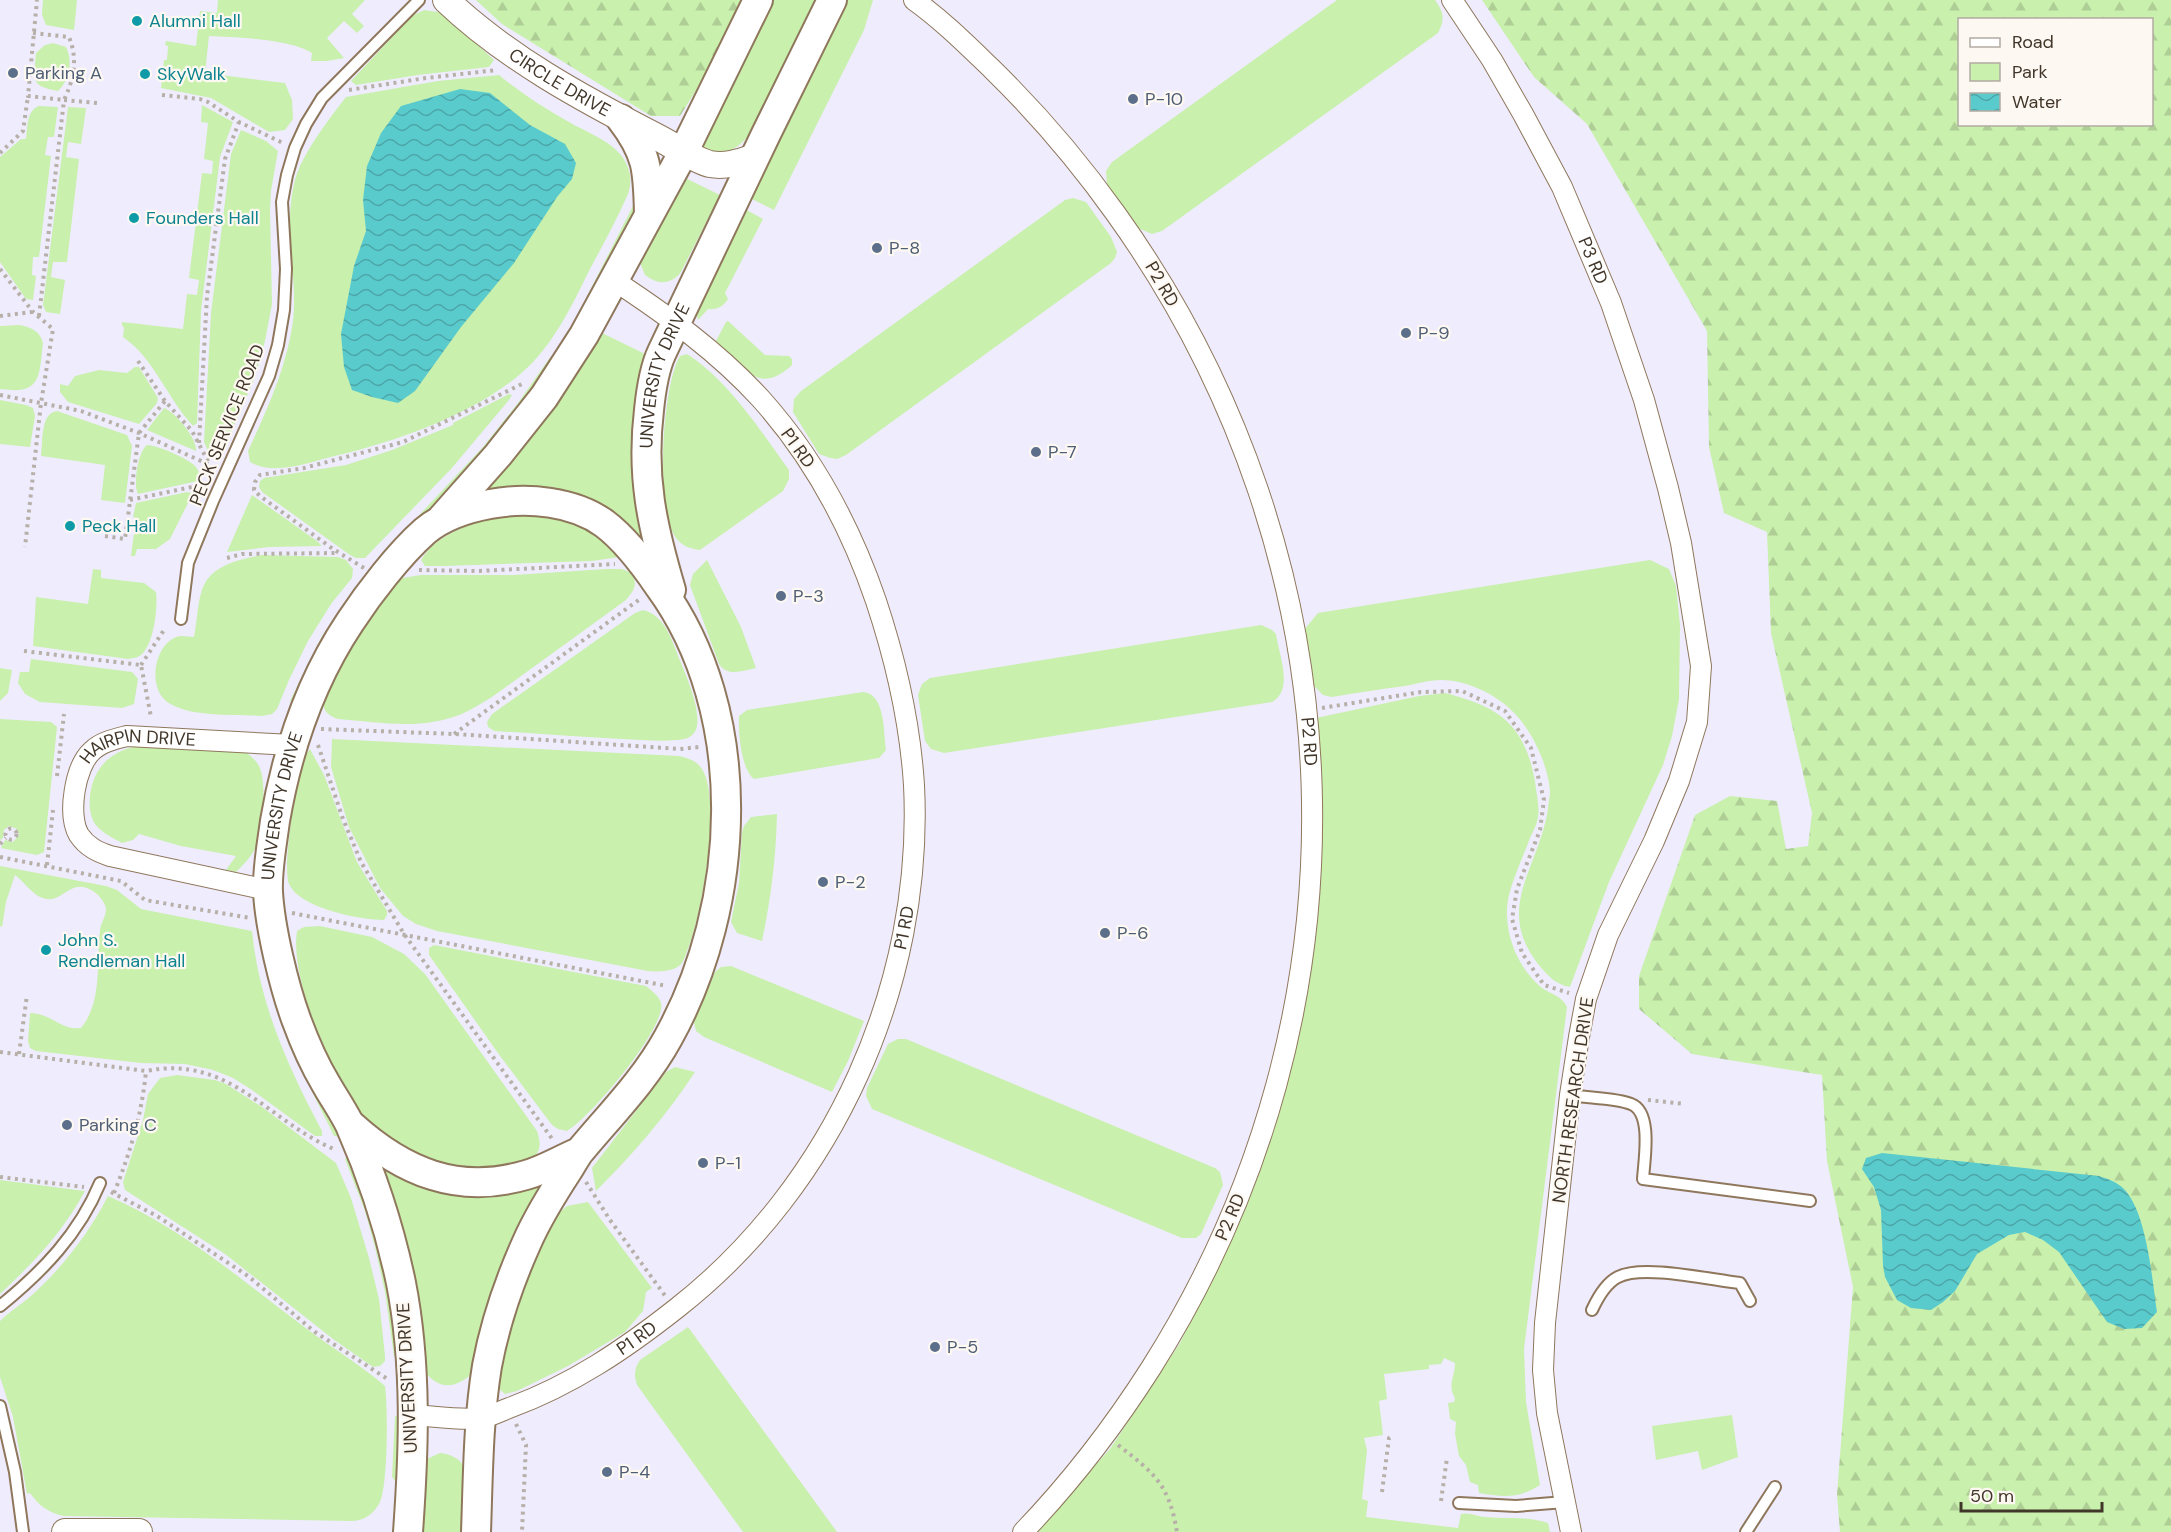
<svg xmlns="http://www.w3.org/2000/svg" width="2171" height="1532" viewBox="0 0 2171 1532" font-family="'DM Sans',sans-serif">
<defs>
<pattern id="forest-firs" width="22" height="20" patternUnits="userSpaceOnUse" patternTransform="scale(1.5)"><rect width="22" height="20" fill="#c9f0ad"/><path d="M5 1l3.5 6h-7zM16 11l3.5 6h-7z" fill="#aece95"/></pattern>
<pattern id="water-waves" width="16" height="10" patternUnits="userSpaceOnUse" patternTransform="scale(1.5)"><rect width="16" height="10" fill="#5acbcd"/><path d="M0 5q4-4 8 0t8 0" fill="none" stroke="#4ca6a7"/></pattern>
</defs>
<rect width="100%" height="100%" fill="#fdf8f2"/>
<!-- education -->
<path fill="#efecfe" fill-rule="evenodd" d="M0,0h2171v1532h-2171zM1960,20h192v104h-192z"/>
<!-- green -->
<g fill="#c9f0ad">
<path d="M43,0h34l-3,30 -28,-5 -4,-10z"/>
<path d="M218,0h147l-13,14 12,12 -7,7 -13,-12 -17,17 17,20 -17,3h-16l1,-8c-21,-14 -77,-16 -103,-17l-4,37 80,10 7,17 1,19 -8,11 -16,2 -58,-34 -50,-10 3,-28h3l1,-14 -3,-1 1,-4 30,5 4,-35 17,2z"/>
<path d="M766,0h52l-67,133c-17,20 -27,22 -53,19z"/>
<path d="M843,0h30l-9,30 -90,180 -30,-15z"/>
<path d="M1337,0h98c9,12 10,20 3,33l-276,198 -10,3 -14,-6 -31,-43 -1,-14 6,-9z"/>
<path d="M424,10l14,2 8,4 48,44 -5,7 -71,8 -62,10 -5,-4 61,-65z"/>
<path d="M53,43l13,4c7,14 4,33 -8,44 -29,-5 -24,-12 -22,-38l9,-8z"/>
<path d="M499,75c22,18 45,33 70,47 17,10 38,17 51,32 10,12 13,26 8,40 -11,25 -24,49 -37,73 -16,32 -32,67 -57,94 -45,48 -132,79 -195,94 -27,6 -64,22 -89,7l-2,-11c19,-41 39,-85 45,-130 3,-27 -1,-51 -3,-78 -1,-23 0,-56 10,-77 12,-25 29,-47 46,-69l92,-16z"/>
<path d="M202,105l31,17 -13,35 -19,154 -4,112 -4,3c-26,-28 -39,-68 -70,-89l1,-9 -2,-3v-3l61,7 4,-35 10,1 2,-15 -10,-2 13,-105 10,1 1,-13 -9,-2 4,-36 -7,-1z"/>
<path d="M39,106l19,1 -4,30h-6l-3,18 6,1 -12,101h-6l-1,18 4,1 -3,24 -7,-1 -26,-37v-105l21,-18h5c2,-12 0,-28 13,-33z"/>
<path d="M68,107l18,1 -5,36 -13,-2 -2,15 13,2 -12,103h-14l-2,15 14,3 -5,34 -14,-2 -3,-7z"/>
<path d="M241,130l25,11 12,10 -7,40 -1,19 2,94 -7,37 -10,36 -34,78 -7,3 -4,-3 -6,-13 7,-129 20,-159z"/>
<path d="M679,175l41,20 -39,77c-10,13 -24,13 -36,3l-6,-15z"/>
<path d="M637,198l1,9 -49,97 -7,2z"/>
<path d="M1073,198l13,4 25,35 6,15 -2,6 -4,5 -265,192 -9,4 -7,-1 -11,-4 -26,-42 1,-13 7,-8 264,-191z"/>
<path d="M743,208l20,11 -38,74 3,6c-5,8 -11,11 -20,10l-10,11 -3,-12z"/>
<path d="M728,321l37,34 24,1 3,3v6c-34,32 -51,1 -76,-24l10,-19z"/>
<path d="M19,325c12,2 21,6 24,18 -4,35 -2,52 -43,46v-63z"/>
<path d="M598,331l49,24 -4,188 -158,-47v-9z"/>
<path d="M687,354c41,26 74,77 102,116v9l-6,12 -83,59c-10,-1 -18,-4 -24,-12 -21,-29 -14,-152 4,-182z"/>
<path d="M551,356l4,3 -64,88 -105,112h-8l105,-112 35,-44z"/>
<path d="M135,367h4l19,31 -1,5 -18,21 -71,-22 -8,-10v-8l8,2 7,-10 24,-6 28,3z"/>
<path d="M509,394l3,1 -3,5 -58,69 -86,89h-9l-6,-3 -88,-63 -3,-5 1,-6 4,-3 82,-13 46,-15 61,-25v-2z"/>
<path d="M0,400l26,5 7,3 2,8 -5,31 -30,-3z"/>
<path d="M164,408c11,4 33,30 32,43l-49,-21z"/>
<path d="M57,411l70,24 5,11 -7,57 -24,-3 4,-35 -64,-9c2,-14 -1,-43 16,-45z"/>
<path d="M147,445c9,0 43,14 49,22 4,5 3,9 2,14l-60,13c-5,-10 0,-43 9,-49z"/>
<path d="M187,492l4,1v4l-21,42 -14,10h-19l-2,7h-4l5,-38 -3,-1 3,-14z"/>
<path d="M252,495l65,46 5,5 -52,1 -43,5z"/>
<path d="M509,513l49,3 34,16 26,21 1,4 -27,4 -147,5h-20l-4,-6c16,-28 59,-40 88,-47z"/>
<path d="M262,555l76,2 8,3 7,9 -1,9 -21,26 -23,37 -19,39 -12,29 -5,5 -10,2c-26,-2 -75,2 -96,-15 -18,-15 -12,-55 10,-64 6,-2 12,0 18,0 3,-15 4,-40 10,-52 10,-21 38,-26 58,-30z"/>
<path d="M707,560l34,67 15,41c-13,3 -29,9 -37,-4l-29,-79 3,-11z"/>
<path d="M1650,560l19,9 7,17 4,39 -1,74 -7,37 -9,29 -54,117 -39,105c-14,-2 -23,-12 -32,-23 -44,-57 1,-96 10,-155 0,-6 2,-12 2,-18 -2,-27 -19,-63 -39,-81 -17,-17 -46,-30 -70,-30 -12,0 -25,4 -36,6 -25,3 -49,7 -73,11l-9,-2 -12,-12 -8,-52 15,-18z"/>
<path d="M93,569l8,1v8l43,5 12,9c2,15 -2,51 -14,62 -4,4 -8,4 -14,5l-95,-13 3,-49 52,7z"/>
<path d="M606,569h16l10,4c6,13 2,17 -6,27l-134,97c-13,8 -27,17 -42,21 -35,11 -75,4 -112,1 -9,-3 -16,-8 -15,-20 1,-5 5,-12 8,-17 17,-38 44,-72 71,-104l19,-3h93z"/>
<path d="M362,578l4,3 -71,123 -5,-3 32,-65z"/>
<path d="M643,610c23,5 30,34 38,53 6,15 24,56 13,70 -4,5 -11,7 -17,7 -24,2 -49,-1 -73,-2 -37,-2 -73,-5 -110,-7l-6,-4 -1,-5 5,-8 143,-101z"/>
<path d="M1261,625l11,5 4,4c3,21 18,56 -4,68l-328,51 -13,-4 -6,-8 -7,-46 4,-11 8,-6z"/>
<path d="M31,659l101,13 6,7 -4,25 -12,4 -82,-6 -15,-8 -7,-11 2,-11h9z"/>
<path d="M0,668l12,2 -4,23 -8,8z"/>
<path d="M863,692c23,2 20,41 23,58l-7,8 -125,21c-13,-10 -16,-47 -15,-63l8,-6z"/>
<path d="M1445,693c54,14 79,30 90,88 1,11 5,25 3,36 -1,7 -5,15 -8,21 -8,23 -25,55 -23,78 1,27 14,55 35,72 9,6 20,8 25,19l-43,342 2,53 14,83c-22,14 -37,12 -61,8l-1,-8 -8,-3 -4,-17 -7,-9 -4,-22 1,-12 -6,-3 -2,-16 6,-1 1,-4c-8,-12 0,-22 0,-35l-11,-5 -3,6 -12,1v4l-45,5 3,25 -8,2 4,34 -19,3 3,12 -5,49 6,2 -2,16 92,11 3,-14c8,-2 15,2 24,3 22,2 42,-1 63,6l2,9h-516l76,-83 70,-106 65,-133 42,-127 17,-74 8,-58 9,-140 -4,-54 -1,-39 103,-22z"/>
<path d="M0,719l51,3 6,5 -13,125 -7,3 -36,-7 4,-8 8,2 6,-7 -2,-6 -8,-3 -5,4 -1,8 -3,2z"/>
<path d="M332,739l347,17c9,2 18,5 23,13 20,32 0,142 -13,177 -2,4 -4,13 -7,17 -7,9 -24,9 -34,8l-211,-40 -21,-7 -13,-8 -23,-28 -31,-61 -18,-60z"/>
<path d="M139,746l107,6c5,5 10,8 13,14 8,16 4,58 -1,75 -3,12 -13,22 -22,31l-10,-2 10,-14 -55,-10 -42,-12 -6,6 -11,3c-9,-5 -20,-10 -27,-19 -5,-8 -6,-18 -5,-28 3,-28 21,-46 49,-50z"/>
<path d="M310,749l14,26 33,87 30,49v4l-3,5c-24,0 -85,-12 -95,-36 -5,-13 1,-55 3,-69 2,-20 5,-50 18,-66z"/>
<path d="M777,814c-1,43 -6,84 -15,127l-25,-8 -6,-11 8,-39 3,-51 2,-6 7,-9z"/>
<path d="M0,866l106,20 11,4 24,19 111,22c7,72 36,136 70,200v5h-7l-63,-46 -19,-12 -20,-8 -28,-6 -44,-1 -105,-12 -6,-3 -2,-7 2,-28c21,0 31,18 51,15 22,-27 15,-65 19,-97 0,-7 6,-14 6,-22 -1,-7 -7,-14 -13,-18 -22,-14 -30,11 -46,8 -14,-2 -22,-17 -32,-24l-9,27 -4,25 -2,-1z"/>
<path d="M320,926l52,11 32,17 21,20 112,157c8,23 -3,28 -22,35 -6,2 -12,6 -17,6 -15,0 -31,-4 -46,-6 -10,-1 -27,0 -36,-5 -8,-4 -43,-33 -49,-40 -32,-39 -78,-140 -70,-190l7,-4z"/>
<path d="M434,945l212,41c6,5 13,10 15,17 6,24 -72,116 -94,128l-9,-2 -6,-4 -52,-69 -71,-101v-7z"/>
<path d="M264,952l43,121 33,64 -6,-1 -45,-91 -16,-51z"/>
<path d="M731,966l133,55 -16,40 -16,31 -128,-55 -8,-6 -2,-9 21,-50 6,-5z"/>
<path d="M898,1039h8l309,129 5,4 3,13 -22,49 -5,4h-14l-310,-129 -6,-13 1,-8 21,-44z"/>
<path d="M675,1067l20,5c-29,44 -62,82 -99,119l-4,-23 74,-96z"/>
<path d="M177,1075l38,5 11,4 36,23 74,56 15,35 18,60 10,41 6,57v5l-5,5 -7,1 -40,-28 -108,-85 -100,-64 -2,-8 20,-62 5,-26 12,-16z"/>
<path d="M348,1156l17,41 24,86 10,74 -5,-1 -9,-64 -10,-45 -10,-36 -20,-52z"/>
<path d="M381,1166c13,6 25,14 38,19 42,17 83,8 125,-2l-71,190c-19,17 -36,17 -51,-5z"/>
<path d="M0,1180l85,11c-22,41 -51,71 -85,103z"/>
<path d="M108,1196c76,33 133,84 199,133 25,19 54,36 78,57 3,21 3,98 -5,116 -6,12 -16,19 -29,19l-287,-5c-15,-3 -25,-10 -34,-23l-3,1 -14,-77 -13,-40v-56c10,-10 22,-17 32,-26 31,-28 57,-62 76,-99z"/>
<path d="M588,1202l64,86 -6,4 -3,19 -18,21 -57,34 -51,25 -12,3 -6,-5 -1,-14 22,-87 33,-70 14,-12z"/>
<path d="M688,1327l149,205h-94l-106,-147c-3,-10 -3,-16 3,-25z"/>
<path d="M1732,1415l6,42 -36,13 -4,-19 -42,9 -4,-34z"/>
<path d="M395,1416l4,1 -3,65 -4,-5z"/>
<path d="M440,1453c9,1 21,5 24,15 3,8 0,52 -1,64h-45l2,-64 9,-10z"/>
</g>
<!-- forest -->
<g fill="url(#forest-firs)" fill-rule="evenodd">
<path d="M476,0h266l-39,79 -23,37h-29l-149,-92z"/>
<path d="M1482,0h689v1532h-331l-3,-38 16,-207 -26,-126 -5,-86 -130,-21 -53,-45v-33l56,-161 35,-19 47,5 9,48 22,-3 4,-33 -41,-180 -4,-101 -43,-19 -15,-66 -2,-116 -120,-207 -53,-47zM1960,20h192v104h-192z"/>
</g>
<!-- water -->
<g fill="url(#water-waves)">
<path d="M460,89l30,4 40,32 35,19 11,19 -4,16 -15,18 -43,66 -53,64 -46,64 -17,12 -26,-6 -20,-7 -8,-23 -3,-33 13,-68 12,-35 -3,-31 4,-34 14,-33 20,-27z"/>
<path d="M1882,1153l217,23c9,3 18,6 25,13 23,24 28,90 33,123l-15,16 -18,1 -17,-7 -48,-70 -16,-12 -18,-8 -16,3 -32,19 -22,37 -12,11 -12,8 -20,-2 -14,-8 -12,-23 -2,-12 -2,-55 -7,-23 -12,-18 4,-11z"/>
</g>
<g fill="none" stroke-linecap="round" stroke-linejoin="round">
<defs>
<g id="service">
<path d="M181,619l7,-56 25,-62 56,-125 9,-31 6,-35 2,-41 -4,-67 5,-27 8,-27 11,-24 16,-26 97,-98"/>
<path d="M1570,1095c17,3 47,3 61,9 22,8 13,57 12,75l167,22"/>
<path d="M0,1306c42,-34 79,-72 100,-123"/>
<path d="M1592,1310c6,-13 14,-27 26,-33 25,-13 93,3 122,6l10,18"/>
<path d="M0,1406l15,66 8,60"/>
<path d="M1459,1503l57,3 49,-4"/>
<path d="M1746,1532l29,-45"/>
</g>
<g id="minor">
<path id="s1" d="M914,0c28,20 53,45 78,69 46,45 87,93 124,145 247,345 263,794 35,1154 -37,58 -80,114 -128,164"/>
<path id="s2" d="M1452,0l40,60 31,54 39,73 49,116 33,97 24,88 13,55 20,123 -4,56 -18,59 -25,60 -46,94 -22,64 -7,38 -9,58 -25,228 -2,47 4,43 24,119"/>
<path id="s3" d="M268,890l-158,-34c-12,-4 -23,-9 -31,-21 -12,-20 -4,-69 13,-84 9,-9 23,-12 35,-15l165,9"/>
<path id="s4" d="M413,1415c18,1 52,6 68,3 9,-1 20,-7 28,-10 63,-23 116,-59 168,-100 157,-123 247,-324 237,-523 -4,-62 -18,-124 -38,-184 -25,-73 -63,-144 -115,-202 -43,-47 -93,-83 -146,-118"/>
</g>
<g id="tertiary">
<path id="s5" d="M446,0c61,58 137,99 211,137 14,7 39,24 53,27 16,3 30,-2 45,-7"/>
<path d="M65,1532h74"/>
</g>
<g id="secondary">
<path d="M621,119c27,35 27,52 28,95"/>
<path d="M443,517l55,-62 46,-58 40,-62 100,-184 74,-151"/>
<path id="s6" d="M671,590c-19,-64 -30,-114 -22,-180 2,-20 5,-41 13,-58l104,-218 66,-134"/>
<path d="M352,1126c51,46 106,69 174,49 18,-5 34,-15 51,-22"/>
<path id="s7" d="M408,1532c6,-83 9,-167 -7,-249 -11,-53 -29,-108 -51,-158 -7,-14 -16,-27 -24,-41 -12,-20 -22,-43 -30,-65 -12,-33 -26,-91 -28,-127 -1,-23 4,-48 7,-71 12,-70 35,-139 75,-199 19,-29 49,-68 75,-91 18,-15 43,-23 65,-27 37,-7 84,-3 115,20 21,16 39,40 54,62 93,127 83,319 9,452 -23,42 -57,76 -87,112 -4,4 -10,16 -13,20 -15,23 -30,47 -41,72 -18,40 -32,81 -40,124 -9,55 -9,111 -11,166"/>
</g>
</defs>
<!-- service casing -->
<use href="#service" stroke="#8f775c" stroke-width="14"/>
<!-- minor casing -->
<use href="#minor" stroke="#8f775c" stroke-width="22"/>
<!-- tertiary casing -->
<use href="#tertiary" stroke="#8f775c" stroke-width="28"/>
<!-- secondary casing -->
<use href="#secondary" stroke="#8f775c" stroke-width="32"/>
<!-- path -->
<g stroke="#b7b0a8" stroke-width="4" stroke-dasharray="3 4.5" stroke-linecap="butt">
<path d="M33,33l36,4c9,22 5,42 -5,63l-36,-4 9,-96"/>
<path d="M349,90l77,-12 71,-8"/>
<path d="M162,95l38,4 8,3 31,20 44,21"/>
<path d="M0,153l23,-22 5,-35"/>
<path d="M0,269l33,43 20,17 -12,74 -16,144"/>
<path d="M0,316l32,-4"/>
<path d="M39,316l25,-216 33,3"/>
<path d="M138,361l27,40 27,30 18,34"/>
<path d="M0,395l81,16 58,22 71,32"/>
<path d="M199,443l8,-147 18,-137 14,-37"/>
<path d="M130,500l71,-15"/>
<path d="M105,536l20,3 14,-106 26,-32"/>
<path d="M227,558l15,-4 97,-1"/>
<path d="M364,568l-31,-19 -73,-53 -6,-6 1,-8 5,-7 44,-7 99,-26 121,-59"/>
<path d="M419,570l60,1 136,-7"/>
<path d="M24,651l117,14 10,52"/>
<path d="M141,665l23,-35"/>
<path d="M1322,708l99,-16 41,-1 43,20 26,37 13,52 -4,30 -23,59 -5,30 10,34 22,32 25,8"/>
<path d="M321,729l133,5 226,15 19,-2"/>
<path d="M454,734l186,-135"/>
<path d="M318,745l25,74 18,43 43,72 149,206"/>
<path d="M57,776l7,-62"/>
<circle cx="11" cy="834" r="5.5"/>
<path d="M0,844l6,-6"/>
<path d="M0,857l121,24 24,19 105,18"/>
<path d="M47,865l6,-55"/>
<path d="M292,913l375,73"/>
<path d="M0,1052l146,19c84,-17 122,51 190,79"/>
<path d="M19,1054l8,-59"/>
<path d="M1648,1100l37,4"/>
<path d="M0,1177l84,10"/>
<path d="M586,1182l24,38 56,77"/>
<path d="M111,1192l46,24 91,60 67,56 74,48"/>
<path d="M114,1193c16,-40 28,-79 32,-122"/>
<path d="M516,1424l10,21 -4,87"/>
<path d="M1118,1445c36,28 51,39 59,87"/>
<path d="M1382,1492l7,-54 2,-1"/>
<path d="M1441,1501l6,-43"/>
</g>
<!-- service -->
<use href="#service" stroke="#fff" stroke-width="10"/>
<!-- minor -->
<use href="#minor" stroke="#fff" stroke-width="20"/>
<!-- tertiary -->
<use href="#tertiary" stroke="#fff" stroke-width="26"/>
<!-- secondary -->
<use href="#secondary" stroke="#fff" stroke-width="28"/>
</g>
<!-- markers -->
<g fill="#0f9aa8" stroke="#fdf8f2" stroke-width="2">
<circle cx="137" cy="21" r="6"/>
<circle cx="145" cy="74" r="6"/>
<circle cx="134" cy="218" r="6"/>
<circle cx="70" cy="526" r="6"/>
<circle cx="46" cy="950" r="6"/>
</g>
<g fill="#5c6f8a" stroke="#fdf8f2" stroke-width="2">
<circle cx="13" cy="73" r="6"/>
<circle cx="1133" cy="99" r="6"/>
<circle cx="877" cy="248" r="6"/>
<circle cx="1406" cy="333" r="6"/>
<circle cx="1036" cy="452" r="6"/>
<circle cx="781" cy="596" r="6"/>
<circle cx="823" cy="882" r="6"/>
<circle cx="1105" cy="933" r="6"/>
<circle cx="67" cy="1125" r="6"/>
<circle cx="703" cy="1163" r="6"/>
<circle cx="935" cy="1347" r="6"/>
<circle cx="607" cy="1472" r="6"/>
</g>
<g text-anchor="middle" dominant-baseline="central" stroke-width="4.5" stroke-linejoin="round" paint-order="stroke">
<!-- culture labels -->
<g font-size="18" fill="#0d838f" stroke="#fdf8f2" text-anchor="start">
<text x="149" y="21">Alumni Hall</text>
<text x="157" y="74">SkyWalk</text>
<text x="146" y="218">Founders Hall</text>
<text x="82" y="526">Peck Hall</text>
<text x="58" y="940">John S.<tspan x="58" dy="21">Rendleman Hall</tspan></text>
</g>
<!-- service labels -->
<g font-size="18" fill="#4e5e75" stroke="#fdf8f2" text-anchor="start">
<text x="25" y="73">Parking A</text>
<text x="1145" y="99">P-10</text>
<text x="889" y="248">P-8</text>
<text x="1418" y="333">P-9</text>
<text x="1048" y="452">P-7</text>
<text x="793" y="596">P-3</text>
<text x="835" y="882">P-2</text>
<text x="1117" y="933">P-6</text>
<text x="79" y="1125">Parking C</text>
<text x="715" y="1163">P-1</text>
<text x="947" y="1347">P-5</text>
<text x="619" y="1472">P-4</text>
</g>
<!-- street labels -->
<g font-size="18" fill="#41362a" stroke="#fdf8f2">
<text stroke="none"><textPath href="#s5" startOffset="141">CIRCLE DRIVE</textPath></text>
<text stroke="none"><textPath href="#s2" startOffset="297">P3 RD</textPath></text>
<text transform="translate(1162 284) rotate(60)">P2 RD</text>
<text stroke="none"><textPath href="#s6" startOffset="220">UNIVERSITY DRIVE</textPath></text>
<text transform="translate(227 425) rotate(-68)">PECK SERVICE ROAD</text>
<text transform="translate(798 448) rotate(54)">P1 RD</text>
<text stroke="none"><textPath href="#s1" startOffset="864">P2 RD</textPath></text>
<text stroke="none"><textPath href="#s3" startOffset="336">HAIRPIN DRIVE</textPath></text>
<text stroke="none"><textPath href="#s7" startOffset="753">UNIVERSITY DRIVE</textPath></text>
<text stroke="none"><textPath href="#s4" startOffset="747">P1 RD</textPath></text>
<text transform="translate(1573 1100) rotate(-82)">NORTH RESEARCH DRIVE</text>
<text transform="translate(1230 1217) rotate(-67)">P2 RD</text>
<text stroke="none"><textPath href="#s4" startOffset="244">P1 RD</textPath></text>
<text transform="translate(407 1378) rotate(-93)">UNIVERSITY DRIVE</text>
</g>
</g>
<!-- legend -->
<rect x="1958" y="18" width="195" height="108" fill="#fdf8f2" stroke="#b2aaa2" stroke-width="1.5"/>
<rect x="1970" y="38" width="30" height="9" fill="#ffffff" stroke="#b2aaa2" stroke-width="1.5"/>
<text x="2012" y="48" font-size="18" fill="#41362a">Road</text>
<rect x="1970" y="63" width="30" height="18" fill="#c9f0ad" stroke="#b2aaa2" stroke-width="1.5"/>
<text x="2012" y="78" font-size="18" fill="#41362a">Park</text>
<rect x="1970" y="93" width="30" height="18" fill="url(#water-waves)" stroke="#b2aaa2" stroke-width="1.5"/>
<text x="2012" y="108" font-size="18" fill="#41362a">Water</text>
<!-- scale -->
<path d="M1961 1502v9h141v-9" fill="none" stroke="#41362a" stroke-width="3"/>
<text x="1970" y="1502" font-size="18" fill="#41362a" stroke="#fdf8f2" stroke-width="4.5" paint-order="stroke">50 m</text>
</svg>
